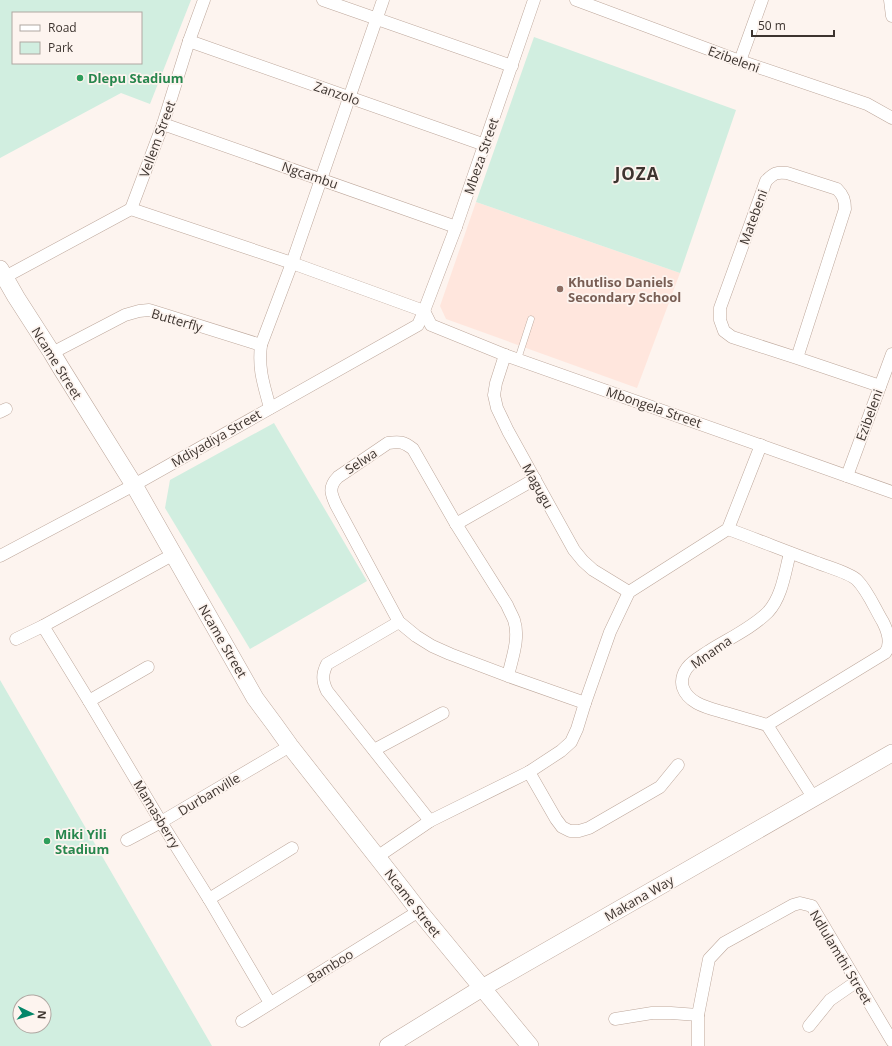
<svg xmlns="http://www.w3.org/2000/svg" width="892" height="1046" viewBox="0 0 892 1046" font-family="'Open Sans',sans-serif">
<rect width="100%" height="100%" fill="#fdf4ef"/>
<!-- education -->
<path fill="#ffe6dd" d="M476,202l204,71 -43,115 -191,-69 -6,-13z"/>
<!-- green -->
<g fill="#d1eee0" fill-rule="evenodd">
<path d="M0,0h191l-41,104 -29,-11 -121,65zM13,13h128v50h-128z"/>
<path d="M534,37l202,73 -56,163 -204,-71z"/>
<path d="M274,423l93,158 -117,68 -85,-141 5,-28z"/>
<path d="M0,680l212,366h-212zM20,1002h24v24h-24z"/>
</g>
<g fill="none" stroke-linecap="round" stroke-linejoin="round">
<defs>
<path id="lane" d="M518,359l13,-40"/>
<g id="street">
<path d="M323,0l189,66"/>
<path d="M576,0l164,61 127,43 25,14"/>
<path d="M890,0l2,16"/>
<path d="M189,41l296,104"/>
<path d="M740,61l22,-61"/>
<path d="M163,124l293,103"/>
<path d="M131,209l32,-85 26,-83 15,-41"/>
<path d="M5,277l126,-68 161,54 132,48"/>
<path d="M424,311l7,14 74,30 387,137"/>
<path d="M52,353l73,-38 14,-4 10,-1 13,4 99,31"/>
<path d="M505,355l-9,28 -2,12 3,13 11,23 66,119 9,11 10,9 36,22"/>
<path d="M797,358l48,-149c0,-9 -2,-14 -8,-20l-50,-16c-11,-1 -13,0 -21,8l-46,127v12l4,11 8,6 65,21 83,28"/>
<path d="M270,408c-6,-23 -12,-38 -9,-63l31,-82 91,-263"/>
<path d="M0,412l6,-3"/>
<path d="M847,476l45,-122"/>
<path d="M456,524l79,-45"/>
<path d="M728,529c30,11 60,23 90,34 10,4 32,10 39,17 11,11 18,29 26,42 5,10 9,22 2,31l-118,72"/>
<path d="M790,553c-5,19 -8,44 -22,59 -16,16 -40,27 -59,39 -7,5 -17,10 -22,17 -10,14 -4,27 10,35 9,5 19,7 29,10 14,4 27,8 41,12l46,72"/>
<path d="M0,556l134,-71 284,-160 6,-14 32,-84 78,-227"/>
<path d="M399,622l-72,42c-5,10 -5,17 0,27l103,130"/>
<path d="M43,626l46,75 72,121 48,77 61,104"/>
<path d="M16,639l27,-13 131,-72"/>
<path d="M508,676c4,-18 12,-38 6,-56 -2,-5 -5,-10 -7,-15l-51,-81 -43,-75c-9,-7 -13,-8 -25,-6l-50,34c-10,10 -7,17 -2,28l63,117 17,14 16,10 18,8 58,22 77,27"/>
<path d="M89,701l59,-34"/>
<path d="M374,750l69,-37"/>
<path d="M529,772l27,47 6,8 8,4h9l10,-3 71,-41 18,-22"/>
<path d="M127,840l34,-18 129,-76"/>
<path d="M377,857l53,-36 99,-49 32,-21 10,-9 6,-13 8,-26 25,-71 19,-40 99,-63 33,-84"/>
<path d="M209,899l83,-51"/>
<path d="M615,1019l37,-6h19l27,2"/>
<path d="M242,1021l177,-110"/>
<path d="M809,1026l21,-26 26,-18"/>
<path d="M698,1046v-31l11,-56 15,-16 69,-38 7,-2 12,3 80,135"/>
</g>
<g id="secondary">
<path d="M0,269l16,28 36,56 9,15 73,117 121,213 20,27 15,21 113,144 16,21 111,135"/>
<path d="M388,1046l94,-58 410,-235"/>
</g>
</defs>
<!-- lane casing -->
<use href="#lane" stroke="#bda79b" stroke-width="7"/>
<!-- street casing -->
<use href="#street" stroke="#bda79b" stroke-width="13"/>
<!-- secondary casing -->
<use href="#secondary" stroke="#bda79b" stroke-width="18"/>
<!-- lane -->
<use href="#lane" stroke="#fff" stroke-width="6"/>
<!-- street -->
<use href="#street" stroke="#fff" stroke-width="12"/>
<!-- secondary -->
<use href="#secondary" stroke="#fff" stroke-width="17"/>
</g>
<!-- markers -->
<g fill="#2e9e5b" stroke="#fdf4ef" stroke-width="1.5">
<circle cx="80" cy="78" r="4"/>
<circle cx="47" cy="841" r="4"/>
</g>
<circle fill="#8d6e63" stroke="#fdf4ef" stroke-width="1.5" cx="560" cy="289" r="4"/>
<g text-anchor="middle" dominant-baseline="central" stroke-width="3.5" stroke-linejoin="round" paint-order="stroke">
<!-- street labels -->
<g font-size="13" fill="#3d342f" stroke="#fdf4ef">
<text transform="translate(734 59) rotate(20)">Ezibeleni</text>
<text transform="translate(337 93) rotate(19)">Zanzolo</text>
<text transform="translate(157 139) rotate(-70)">Vellem Street</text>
<text transform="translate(481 156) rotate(-71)">Mbeza Street</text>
<text transform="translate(310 175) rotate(19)">Ngcambu</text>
<text transform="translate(753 217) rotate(-70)">Matebeni</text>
<text transform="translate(177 320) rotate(16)">Butterfly</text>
<text transform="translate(57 363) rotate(58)">Ncame Street</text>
<text transform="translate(654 407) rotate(19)">Mbongela Street</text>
<text transform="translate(869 415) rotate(-70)">Ezibeleni</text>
<text transform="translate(216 438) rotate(-30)">Mdiyadiya Street</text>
<text transform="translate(361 461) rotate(-33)">Selwa</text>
<text transform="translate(538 486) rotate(61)">Magugu</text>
<text transform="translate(223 641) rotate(60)">Ncame Street</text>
<text transform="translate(711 652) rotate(-35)">Mnama</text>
<text transform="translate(209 794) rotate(-31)">Durbanville</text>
<text transform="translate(157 814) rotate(59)">Mamasberry</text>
<text transform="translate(639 898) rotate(-30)">Makana Way</text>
<text transform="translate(413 903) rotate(52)">Ncame Street</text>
<text transform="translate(841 957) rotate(59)">Ndlulamthi Street</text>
<text transform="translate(330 966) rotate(-32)">Bamboo</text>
</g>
<!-- leisure labels -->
<g font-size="13" font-weight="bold" fill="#27864d" stroke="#fdf4ef" text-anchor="start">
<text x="88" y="78">Dlepu Stadium</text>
<text x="55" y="834">Miki Yili<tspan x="55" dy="15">Stadium</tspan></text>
</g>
<!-- education labels -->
<g font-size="13" font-weight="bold" fill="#785e54" stroke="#fdf4ef" text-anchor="start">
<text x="568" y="282">Khutliso Daniels<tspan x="568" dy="15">Secondary School</tspan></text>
</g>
<!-- district labels -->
<g font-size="17" font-weight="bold" letter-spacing="1" fill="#3d342f" stroke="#fdf4ef">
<text x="637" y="173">JOZA</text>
</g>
</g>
<!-- legend -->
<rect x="12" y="12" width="130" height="52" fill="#fdf4ef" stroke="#b0a7a2"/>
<rect x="20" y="25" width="20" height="6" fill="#ffffff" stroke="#b0a7a2"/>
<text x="48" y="32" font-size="12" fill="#3d342f">Road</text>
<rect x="20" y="42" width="20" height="12" fill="#d1eee0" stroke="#b0a7a2"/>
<text x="48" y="52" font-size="12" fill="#3d342f">Park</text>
<!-- north arrow -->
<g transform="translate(32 1014) rotate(95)"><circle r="19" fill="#fdf4ef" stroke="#b0a7a2"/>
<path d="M0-3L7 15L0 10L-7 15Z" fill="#038669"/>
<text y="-6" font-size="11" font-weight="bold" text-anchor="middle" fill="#3d342f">N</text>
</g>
<!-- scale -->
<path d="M752 30v6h82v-6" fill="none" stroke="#3d342f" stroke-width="2"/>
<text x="758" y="30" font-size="12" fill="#3d342f" stroke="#fdf4ef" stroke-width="3" paint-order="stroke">50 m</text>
</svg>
